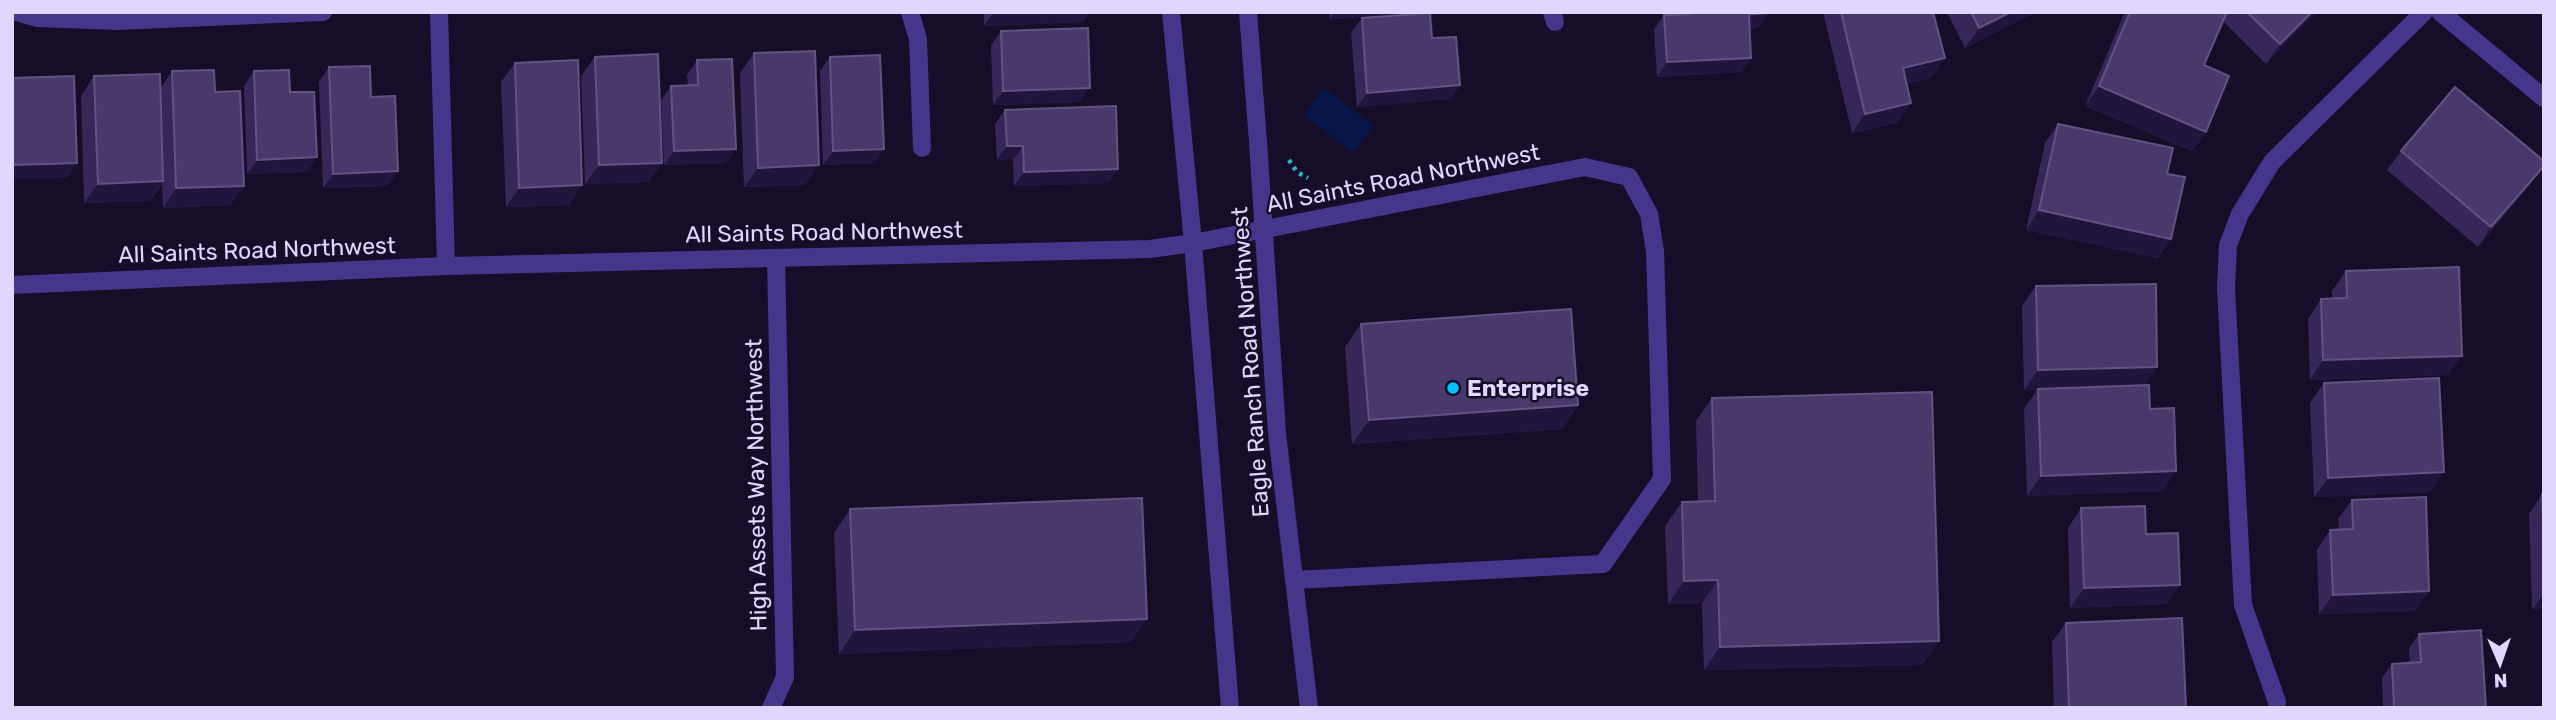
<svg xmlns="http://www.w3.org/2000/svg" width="2556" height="720" viewBox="0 0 2556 720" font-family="Rubik,sans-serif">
<rect width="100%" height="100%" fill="#160e29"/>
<!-- water -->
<path fill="#071649" d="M1324,88l50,38 -21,27 -49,-38z"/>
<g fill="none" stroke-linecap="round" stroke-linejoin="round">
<!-- path -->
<path stroke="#27b6c2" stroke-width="4.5" stroke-dasharray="3.5 5" stroke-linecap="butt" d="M1289,160l8,12 11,6"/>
<!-- minor -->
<g stroke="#45368b" stroke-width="18">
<path d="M17,12l21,6 79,3 206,-9"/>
<path d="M439,12l7,254"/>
<path d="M910,12l8,27 4,109"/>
<path d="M1171,12l22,231 37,465"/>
<path d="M1248,12l10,130 19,291 32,275"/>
<path d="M1552,12l3,10"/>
<path d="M2440,12l104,86"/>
<path d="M12,285l434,-19 704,-17 43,-6 392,-76 44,10 20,37 6,37 7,228 -59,85 -309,16"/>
<path d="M2277,702l-34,-97 -17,-317 2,-43 12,-31 32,-52 152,-150"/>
<path d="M771,708l14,-31 -9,-419"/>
</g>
</g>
<!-- wall -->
<g fill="#372658">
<path d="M984,12h106l-7,10 -99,4z"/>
<path d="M1329,12h112l-11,1 2,25 28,47 -10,14 -93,8 -6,-74 11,-15 57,-4 -89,5z"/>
<path d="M1679,12h90l-10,15 -9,1 1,30 -10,14 -84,5 -3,-48 10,-14 15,-1z"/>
<path d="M1823,12h110l-2,66 -25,6 -9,39 -45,10z"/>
<path d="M1947,12h89l-71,36z"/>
<path d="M2125,12h192l-51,52 -43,-43 -19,44 2,67 -14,19 -107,-45z"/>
<path d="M1001,31l79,71 -87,3 -2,-60z"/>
<path d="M754,53l51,132 -61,2 -4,-114z"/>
<path d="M595,57l67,106 -14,19 -63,2 -4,-108z"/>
<path d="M830,57l54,92 -11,14 -50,2 -3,-94z"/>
<path d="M697,60l29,103 -62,2 -3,-65 10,-14h17l-1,-11z"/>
<path d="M515,63l67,122 -13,20 -63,2 -5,-125z"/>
<path d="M329,67l42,30 17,89 -65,2 -4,-106z"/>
<path d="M172,71l43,21 29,94 -14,19 -67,3 -1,-24 -12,17 -66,2 -3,-107 13,-20 66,13z"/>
<path d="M254,71l36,21 17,80 -60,2 -3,-88z"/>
<path d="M1005,110l113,59 -10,14 -94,3 -1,-26h-16l-2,-36z"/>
<path d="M2058,124l109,50 4,65 -13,19 -132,-28 19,-87z"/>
<path d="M2401,151l131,31 -54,65 -91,-77z"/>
<path d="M2346,271l102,104 -138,5 -2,-61 13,-20h11v-8z"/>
<path d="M2036,286l109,99 5,24 13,82 -136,5 -3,-87 13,-19h-13l-2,-84z"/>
<path d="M1361,324l217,81 -16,24 -210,15 -7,-97z"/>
<path d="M2324,383l106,109 -116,5 -4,-94z"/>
<path d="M1712,398l227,243 -17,24 -218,5 -2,-67 -34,1 -3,-78 17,-24h16l-2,-81z"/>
<path d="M2542,494h2v116h-12l-3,-96z"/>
<path d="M2352,500l63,111 -96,3 -2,-64 13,-20h9l-1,-11z"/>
<path d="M2081,508l65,26 21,70 -97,4 -2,-80z"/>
<path d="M850,509l297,110 -17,23 -291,12 -5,-121z"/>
<path d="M2066,623l120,85h-132l-2,-66z"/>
<path d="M2419,634l67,74h-103l-1,-30 10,-14 18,-1 -1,-15z"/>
</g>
<!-- shaded-wall -->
<g fill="#22153d">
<path d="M994,12h96l-7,10 -99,4z"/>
<path d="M1335,12h106l-111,7z"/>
<path d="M2011,12h25l-71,36 14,-20z"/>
<path d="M2312,12h5l-51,52 14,-20z"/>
<path d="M1769,13l-10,14 -20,1 10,-14z"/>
<path d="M1751,58l-10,14 -84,5 10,-15z"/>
<path d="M1945,58l-14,20 -42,10 14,-20z"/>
<path d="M1460,85l-10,14 -93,8 10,-14z"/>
<path d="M2099,86l107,46 -14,19 -107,-45z"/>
<path d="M1090,88l-10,14 -87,3 10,-14z"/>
<path d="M1911,103l-14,20 -45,10 13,-19z"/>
<path d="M1007,146h16l-10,14h-16z"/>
<path d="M736,149l-10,14 -62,2 10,-14z"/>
<path d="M884,149l-11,14 -50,2 10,-14z"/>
<path d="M317,157l-10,15 -60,2 10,-14z"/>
<path d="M77,163l-10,15 -55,1 1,-14z"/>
<path d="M662,163l-14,19 -63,2 14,-19z"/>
<path d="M819,165l-14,20 -61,2 14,-19z"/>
<path d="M2544,166l-12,16 -54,65 13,-20z"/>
<path d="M1118,169l-10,14 -94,3 10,-14z"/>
<path d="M398,171l-10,15 -65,2 10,-14z"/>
<path d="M163,181l-13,20 -66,2 14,-19z"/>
<path d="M582,185l-13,20 -63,2 13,-19z"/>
<path d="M244,186l-14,19 -67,3 13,-20z"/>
<path d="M2039,210l132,29 -13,19 -132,-28z"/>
<path d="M2462,356l-14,19 -138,5 13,-20z"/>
<path d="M2157,367l-13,20 -120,3 14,-20z"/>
<path d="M1578,405l-16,24 -210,15 17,-24z"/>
<path d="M2176,471l-13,20 -136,5 14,-20z"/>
<path d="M2444,472l-14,20 -116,5 14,-19z"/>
<path d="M1718,580l-16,23 -34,1 16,-23z"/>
<path d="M2180,585l-13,19 -97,4 14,-20z"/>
<path d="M2429,591l-14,20 -96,3 14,-19z"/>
<path d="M2544,593v17h-12z"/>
<path d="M1147,619l-17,23 -291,12 16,-24z"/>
<path d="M1939,641l-17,24 -218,5 16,-23z"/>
</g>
<!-- building -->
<g fill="#49396a" stroke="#615281" stroke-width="2">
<path d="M1690,12h79v1l-20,1 2,44 -84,4 -3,-47 26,-1z"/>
<path d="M1841,12h92l12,46 -42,10 8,35 -46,11z"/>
<path d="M1971,12h40l-32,16z"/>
<path d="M2130,12h90l6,2 -22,51 25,11 -23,56 -107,-46z"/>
<path d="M2247,12h65l-32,32z"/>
<path d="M1430,13l2,25 24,-1 4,48 -93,8 -5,-75z"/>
<path d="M1088,28l2,60 -87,3 -2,-60z"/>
<path d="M815,51l4,114 -61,3 -4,-115z"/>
<path d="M658,54l4,109 -63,2 -4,-108z"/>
<path d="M880,55l4,94 -51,2 -3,-94z"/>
<path d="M732,59l4,90 -62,2 -3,-65 27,-1 -1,-25z"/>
<path d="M578,60l4,125 -63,3 -4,-125z"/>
<path d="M370,66l1,31 24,-1 3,75 -65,3 -4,-107z"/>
<path d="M214,70l1,22 25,-1 4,95 -68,2 -4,-117z"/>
<path d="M289,70l1,22h24l3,65 -60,3 -3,-89z"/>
<path d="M160,74l3,107 -65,3 -4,-108z"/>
<path d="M74,76l3,87 -64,2 -1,-87z"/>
<path d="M2455,87l89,74v5l-53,61 -90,-76z"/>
<path d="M1116,106l2,63 -94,3 -1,-26h-16l-2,-36z"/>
<path d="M2058,124l115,24 -6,26 18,3 -14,62 -132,-29z"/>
<path d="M2459,267l3,89 -139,4 -2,-61 26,-1 -1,-27z"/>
<path d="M2156,284l1,83 -119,3 -2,-84z"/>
<path d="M1571,309l7,96 -209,15 -8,-96z"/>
<path d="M2439,378l5,94 -116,6 -4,-95z"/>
<path d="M2149,385l1,24 24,-1 2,63 -135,5 -3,-87z"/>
<path d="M1932,392l7,249 -219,6 -2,-67 -34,1 -2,-79 33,-1 -3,-103z"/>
<path d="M2542,494h2v41z"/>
<path d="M2426,497l3,94 -96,4 -3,-65 23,-1 -1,-29z"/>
<path d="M1142,498l5,121 -292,11 -5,-121z"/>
<path d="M2145,506l1,28 32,-1 2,52 -96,3 -3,-80z"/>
<path d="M2182,618l4,90h-117l-3,-85z"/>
<path d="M2481,630l5,78h-92l-2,-44 29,-2 -2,-28z"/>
</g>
<!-- markers -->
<circle fill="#02c3ff" stroke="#160e29" stroke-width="2.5" cx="1453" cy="388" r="7"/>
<g text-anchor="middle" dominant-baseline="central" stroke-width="5" stroke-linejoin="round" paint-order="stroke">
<!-- street labels -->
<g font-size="23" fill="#e0d6ff" stroke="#160e29">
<text transform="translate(1403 178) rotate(-11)">All Saints Road Northwest</text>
<text transform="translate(824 232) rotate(-1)">All Saints Road Northwest</text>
<text transform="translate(257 250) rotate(-2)">All Saints Road Northwest</text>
<text transform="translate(1250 362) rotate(-94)">Eagle Ranch Road Northwest</text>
<text transform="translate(756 485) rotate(-91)">High Assets Way Northwest</text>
</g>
<!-- poi labels -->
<g font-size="23" font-weight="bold" fill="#e0d6ff" stroke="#160e29" text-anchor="start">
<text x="1467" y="388">Enterprise</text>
</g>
</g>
<!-- border -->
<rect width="2556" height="720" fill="none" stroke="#e0d6ff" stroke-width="28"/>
<!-- north arrow -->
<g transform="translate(2500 664) rotate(178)" stroke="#160e29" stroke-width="5" paint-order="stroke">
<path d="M0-5L12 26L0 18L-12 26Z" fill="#e0d6ff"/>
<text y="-10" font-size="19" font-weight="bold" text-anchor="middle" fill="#e0d6ff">N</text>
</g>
</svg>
